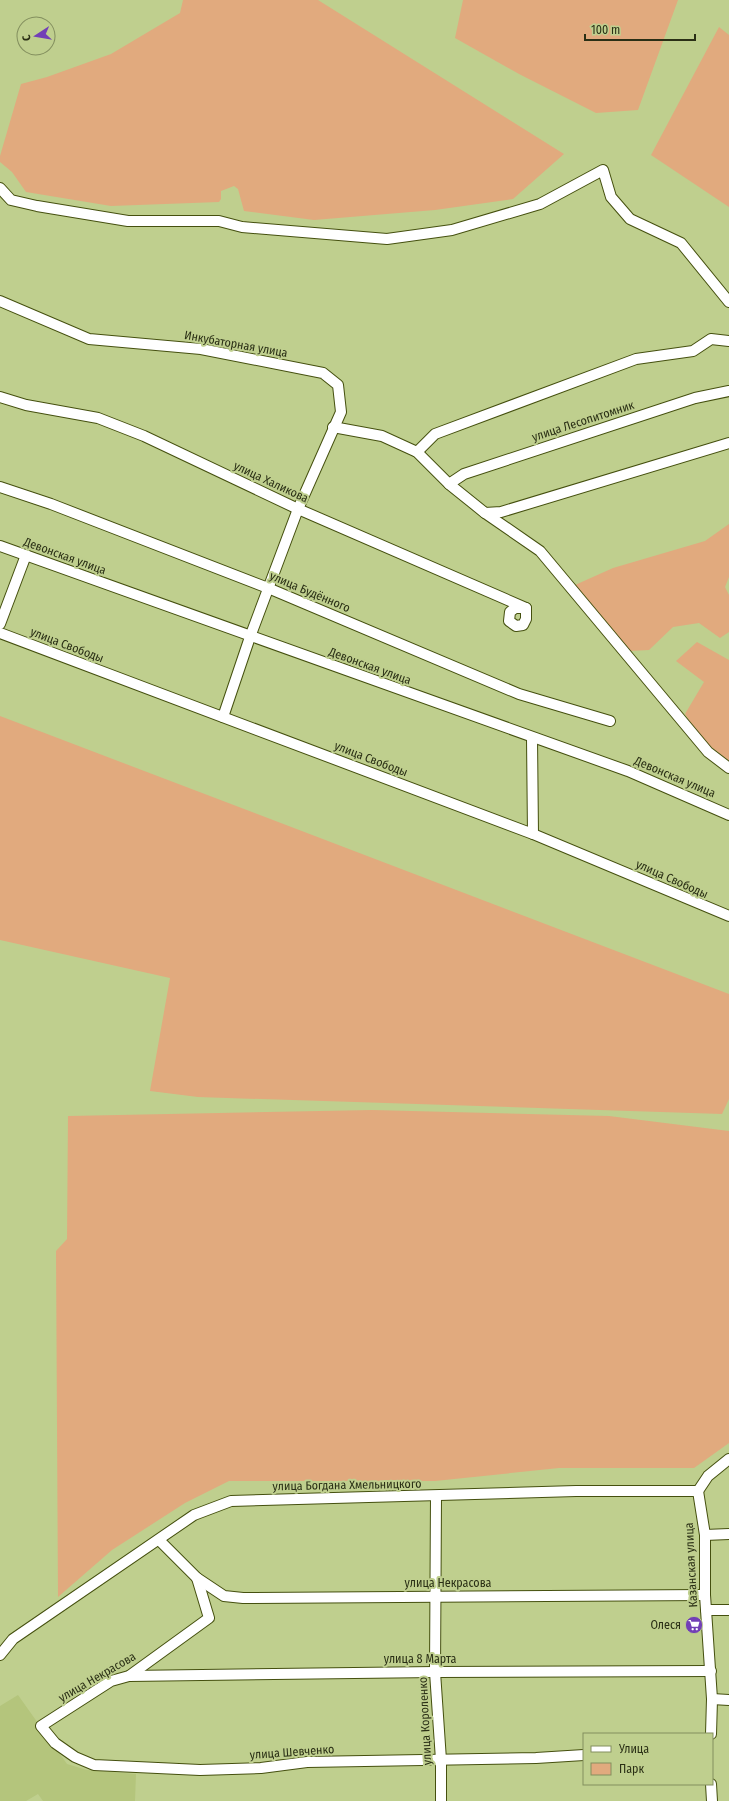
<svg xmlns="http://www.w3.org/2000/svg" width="729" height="1801" viewBox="0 0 729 1801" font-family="'Fira Sans Condensed',sans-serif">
<rect width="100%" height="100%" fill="#bfcf8e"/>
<!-- built -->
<path fill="#b4c57c" d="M18,1695l49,69 20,6 49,4 -1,27h-92l-5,-7 -12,7h-26v-95z"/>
<!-- green -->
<g fill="#e1aa7e">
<path d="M183,0h135l246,154 -51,45 -78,11 -121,10 -70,-9 -6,-22 -4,-3 -13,5v8l-2,3 -108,4 -85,-14 -14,-20 -12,-10v-6l21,-72 26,-7 64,-23 69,-41z"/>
<path d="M463,0h215l-40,110 -42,3 -77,-39 -64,-36z"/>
<path d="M719,27l10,8v172l-78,-52z"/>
<path d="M729,524v53l-4,10 4,8v37l-9,6 -21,-15 -26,4 -24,23 -20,1 -54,-66 38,-17 92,-27z"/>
<path d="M697,642l32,18v101l-28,-22 -16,-25 19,-32 -28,-21z"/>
<path d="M0,716l729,278v105l-7,15 -524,-17 -48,-6 20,-113 -170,-38z"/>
<path d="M372,1110l237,6 120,15v312l-35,25h-135l-124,13h-206l-44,22 -73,47 -54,47 -2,-346 11,-12 1,-123z"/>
</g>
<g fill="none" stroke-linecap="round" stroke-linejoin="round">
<defs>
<g id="minor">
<path d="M0,188l11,12 26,6 91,15h91l23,6 145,12 65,-9 88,-26 63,-34 8,27 19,22 51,24 48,59"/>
<path d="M0,301l89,38 112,10 122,24 15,12 3,27 -43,97 -48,128 -27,80"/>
<path d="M0,397l26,8 72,13 46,18 154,73 228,99"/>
<path d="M333,427l49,9 35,16 32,32 36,29 16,-1 228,-69"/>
<path d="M417,452l18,-18 201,-75 57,-8 18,-12 18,2"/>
<path d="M449,484l15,-10 231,-76 34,-7"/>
<path d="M0,487l51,17 217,84 251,106 91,27"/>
<path d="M485,513l55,38 168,201 21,16"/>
<path d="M0,546l628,225 101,44"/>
<path d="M515,608h11v11l-3,6 -7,1 -7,-5 1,-9z"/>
<path d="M0,624l26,-69"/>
<path d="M0,633l533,201 196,82"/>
<path d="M532,738l1,96"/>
<path d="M698,1491l7,44v60l7,104 -1,35"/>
<path d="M436,1496l-1,176 6,88v41"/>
<path d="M705,1535l24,-1"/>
<path d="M159,1540l38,38 27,18 19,2 462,-3"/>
<path d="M197,1578l12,40 -80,58 -18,5 -70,45 14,17 20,14 19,8 106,5 61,-2 46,-6 229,-4 48,-3"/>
<path d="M706,1610h23"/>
<path d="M0,1655l13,-16 181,-124 37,-14 345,-10h122l10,-15 21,-17"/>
<path d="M129,1676l306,-4 276,-1"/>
<path d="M712,1699l17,1"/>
<path d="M711,1784l1,17"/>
</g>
</defs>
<!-- minor casing -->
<use href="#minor" stroke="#45500f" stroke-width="12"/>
<!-- minor -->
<use href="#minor" stroke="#fff" stroke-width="10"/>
</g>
<!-- icons -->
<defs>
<symbol id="supermarket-disc" viewBox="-11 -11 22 22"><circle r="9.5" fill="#723fb6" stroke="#bfcf8e"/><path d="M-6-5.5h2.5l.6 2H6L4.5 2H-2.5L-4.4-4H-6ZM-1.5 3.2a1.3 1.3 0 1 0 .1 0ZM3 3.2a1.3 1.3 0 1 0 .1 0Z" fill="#fff"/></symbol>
</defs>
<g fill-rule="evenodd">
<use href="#supermarket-disc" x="684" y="1615" width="20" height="20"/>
</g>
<g text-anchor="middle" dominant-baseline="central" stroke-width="4" stroke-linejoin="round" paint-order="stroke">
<!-- street labels -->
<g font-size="12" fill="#2a2f15" stroke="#bfcf8e">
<text transform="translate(236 344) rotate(10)">Инкубаторная улица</text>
<text transform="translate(583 421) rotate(-18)">улица Лесопитомник</text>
<text transform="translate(271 482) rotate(25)">улица Халикова</text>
<text transform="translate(65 556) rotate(20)">Девонская улица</text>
<text transform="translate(310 592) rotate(23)">улица Будённого</text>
<text transform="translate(67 645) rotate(21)">улица Свободы</text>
<text transform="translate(370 666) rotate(20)">Девонская улица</text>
<text transform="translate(371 759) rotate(21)">улица Свободы</text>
<text transform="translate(675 777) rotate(23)">Девонская улица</text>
<text transform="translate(672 879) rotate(24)">улица Свободы</text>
<text transform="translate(347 1485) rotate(-1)">улица Богдана Хмельницкого</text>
<text transform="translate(691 1565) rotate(-93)">Казанская улица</text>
<text x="448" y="1583">улица Некрасова</text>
<text x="420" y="1659">улица 8 Марта</text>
<text transform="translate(97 1677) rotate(-30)">улица Некрасова</text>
<text transform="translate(425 1721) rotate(-93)">улица Короленко</text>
<text transform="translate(292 1752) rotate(-4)">улица Шевченко</text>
</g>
<!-- poi labels -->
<g font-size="12" fill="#2a2f15" stroke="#bfcf8e" text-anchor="end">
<text x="681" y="1625">Олеся</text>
</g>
</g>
<!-- legend -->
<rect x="583" y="1733" width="130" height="52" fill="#bfcf8e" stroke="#838f5e"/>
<rect x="591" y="1746" width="20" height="6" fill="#ffffff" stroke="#838f5e"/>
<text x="619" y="1753" font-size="12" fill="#2a2f15">Улица</text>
<rect x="591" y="1763" width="20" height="12" fill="#e1aa7e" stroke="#838f5e"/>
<text x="619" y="1773" font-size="12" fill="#2a2f15">Парк</text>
<!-- north arrow -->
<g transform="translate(36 36) rotate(258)"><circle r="19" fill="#bfcf8e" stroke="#838f5e"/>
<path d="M0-3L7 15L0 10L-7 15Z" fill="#723fb6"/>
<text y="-6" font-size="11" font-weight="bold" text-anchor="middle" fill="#2a2f15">С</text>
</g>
<!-- scale -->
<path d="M585 34v6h110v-6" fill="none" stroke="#2a2f15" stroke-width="2"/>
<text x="591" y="34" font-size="12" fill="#2a2f15" stroke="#bfcf8e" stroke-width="3" paint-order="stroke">100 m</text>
</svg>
